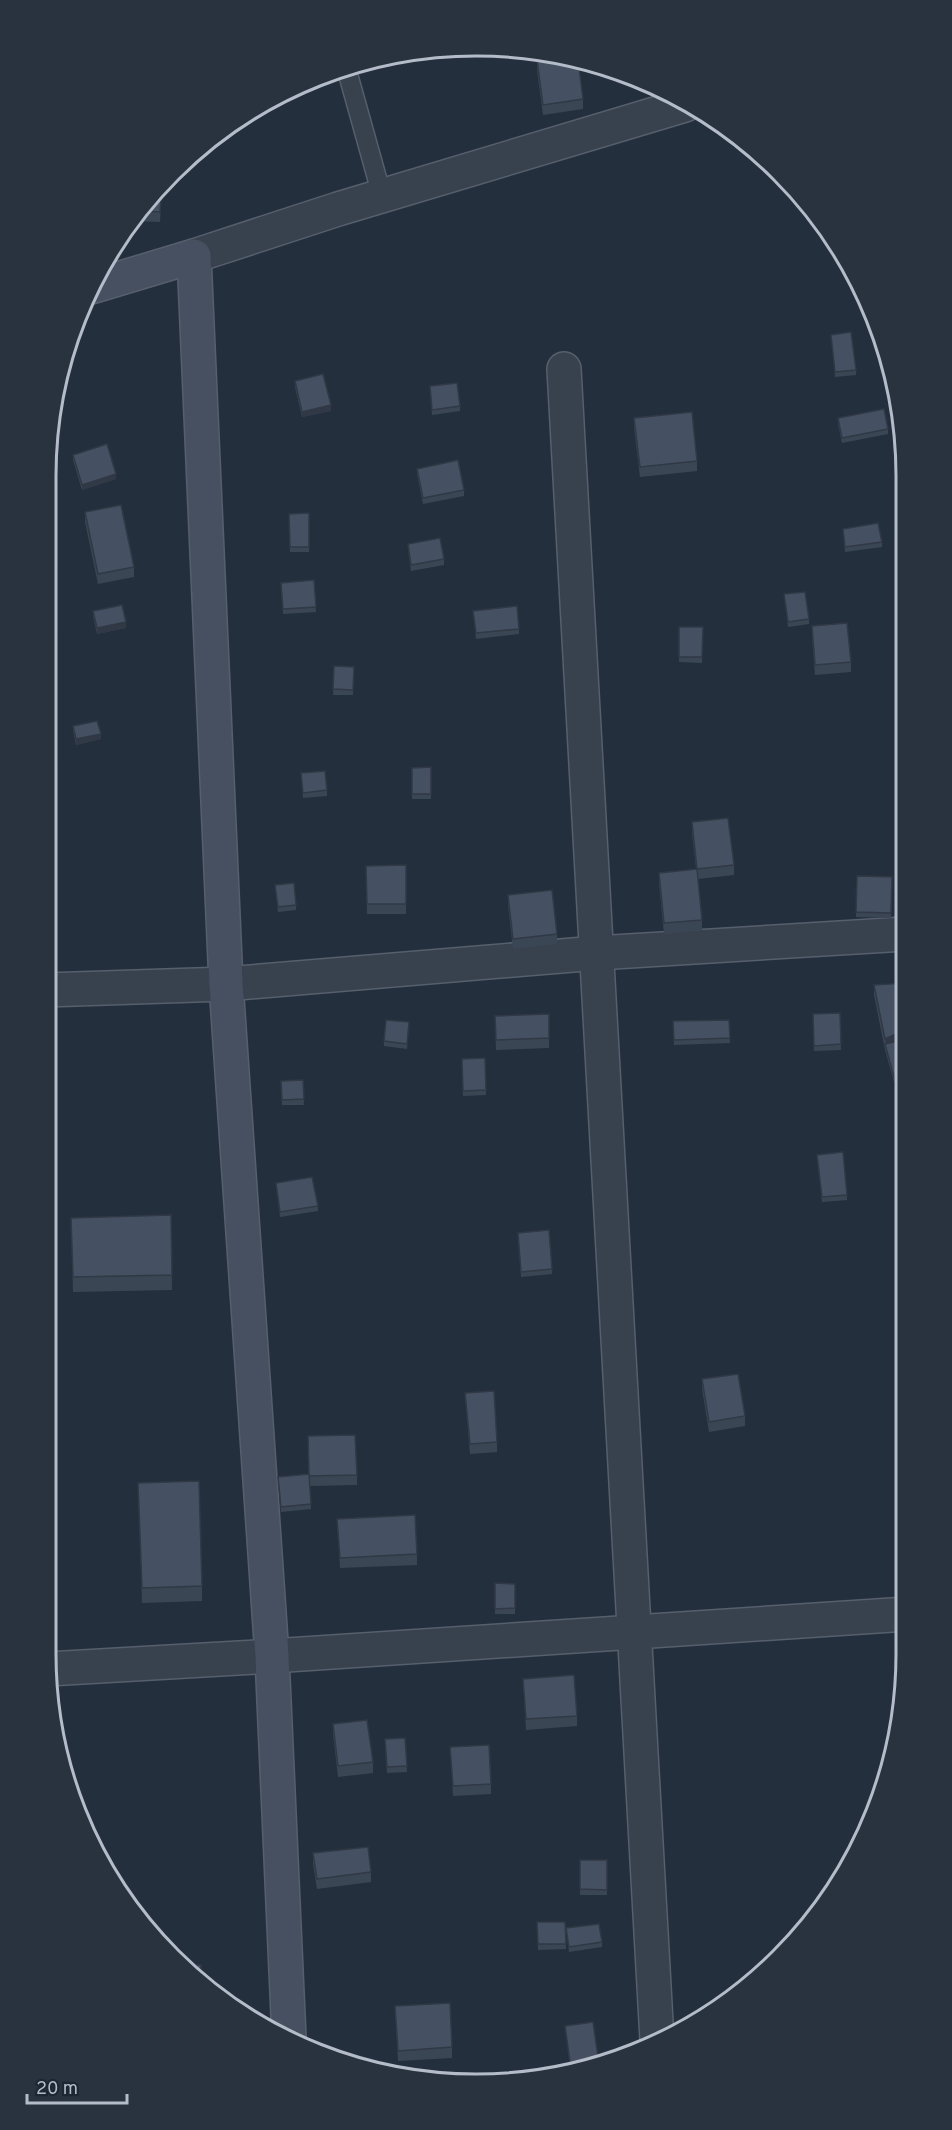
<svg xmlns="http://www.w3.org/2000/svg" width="952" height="2130" viewBox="0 0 952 2130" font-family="Overpass,sans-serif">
<rect width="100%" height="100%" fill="#242f3e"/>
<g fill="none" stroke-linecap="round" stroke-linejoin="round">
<defs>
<path id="lane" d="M346,67l36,129"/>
<g id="street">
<path d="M194,256l144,-47 347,-104"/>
<path d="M564,369l93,1671"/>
<path d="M45,990l181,-6 371,-31 308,-19"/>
<path d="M48,1669l224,-13 635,-42"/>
</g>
<path id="secondary" d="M91,287l103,-31 32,728 46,672 17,382"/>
</defs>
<!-- lane casing -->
<use href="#lane" stroke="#565f6c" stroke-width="21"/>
<!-- street casing -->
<use href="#street" stroke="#565f6c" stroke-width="36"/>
<!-- secondary casing -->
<use href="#secondary" stroke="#565f6c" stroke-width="36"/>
<!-- lane -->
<use href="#lane" stroke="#38414e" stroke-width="18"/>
<!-- street -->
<use href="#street" stroke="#38414e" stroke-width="33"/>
<!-- secondary -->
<use href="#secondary" stroke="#465061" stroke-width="33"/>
</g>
<!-- wall -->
<g fill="#3b4654">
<path d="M537,60l46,39v10l-40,6 -6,-45z"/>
<path d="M162,182l-2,40 -29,-1 21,-29z"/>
<path d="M831,335l25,35v5l-21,2z"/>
<path d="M295,381l36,30 -29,6 -7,-30z"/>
<path d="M430,386l30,20v5l-28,4z"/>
<path d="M634,418l63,43v10l-57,6 -6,-49z"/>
<path d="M838,418l50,11v5l-46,9 -4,-19z"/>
<path d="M73,455l43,24 -34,11 -9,-30z"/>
<path d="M417,469l47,21v6l-41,8 -6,-30z"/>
<path d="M85,512l49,55v10l-36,7 -13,-62z"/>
<path d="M309,513v39h-19l-1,-38z"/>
<path d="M843,529l39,13v5l-37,5z"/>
<path d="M408,544l36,15v6l-33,6 -3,-22z"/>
<path d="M314,580l2,32 -33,2 -2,-26z"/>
<path d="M784,594l25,25v5l-21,3z"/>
<path d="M93,611l33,17 -29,6 -4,-18z"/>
<path d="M473,611l46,18v5l-43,5z"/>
<path d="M812,626l39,36v10l-36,3 -3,-38z"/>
<path d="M679,627h24l-1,36 -23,-1z"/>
<path d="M334,666l20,1 -1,28h-20z"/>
<path d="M73,726l28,13 -25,6 -3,-14z"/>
<path d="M431,767v32h-19v-31z"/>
<path d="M301,773l26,17v6l-24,2z"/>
<path d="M692,822l42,43v10l-36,4 4,41v10l-38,4 -5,-51v-10l37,-4 -4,-37z"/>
<path d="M406,865v49h-39l-1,-48z"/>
<path d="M857,876l35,1 -1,41 -35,-1z"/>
<path d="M275,885l21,20v5l-18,2z"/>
<path d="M508,895l49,39v10l-44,5 -5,-44z"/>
<path d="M905,983v57l-3,2 3,9v28l-11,3 -9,-32 -11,-55v-10z"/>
<path d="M840,1013l1,37 -27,1 -1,-37z"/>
<path d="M549,1014v34l-53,2 -1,-34z"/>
<path d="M729,1020l1,23 -56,2 -1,-24z"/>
<path d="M409,1028l-2,21 -23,-3v-5z"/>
<path d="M485,1058l1,37 -23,1 -1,-37z"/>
<path d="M303,1080l1,25h-22l-1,-24z"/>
<path d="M817,1155l30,40v5l-25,2z"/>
<path d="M276,1183l42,23v5l-38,6z"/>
<path d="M171,1215l1,75 -99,2 -2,-74z"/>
<path d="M518,1233l34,36v5l-31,3z"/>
<path d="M702,1379l43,37v10l-36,6 -7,-43z"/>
<path d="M465,1393l32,49v10l-27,2z"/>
<path d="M308,1436l49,39v10l-47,1 1,23 -30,3 -3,-35 31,4z"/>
<path d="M138,1483l64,103v15l-60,2z"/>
<path d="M337,1519l80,35v11l-77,3z"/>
<path d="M495,1583l20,1v30h-20z"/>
<path d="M523,1679l54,37v10l-51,4z"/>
<path d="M333,1724l40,38v11l-35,4 -5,-43z"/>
<path d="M405,1738l2,34 -20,1 -2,-34z"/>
<path d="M450,1747l41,37v10l-38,2z"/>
<path d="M313,1853l58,19v10l-54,7 -4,-25z"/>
<rect x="580" y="1860" width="27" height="35"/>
<path d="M537,1922h28l1,27 -28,1z"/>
<path d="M566,1928l36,14v5l-33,5z"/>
<path d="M395,2006l57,41v11l-54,3z"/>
<path d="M565,2026l33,31v5l-28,5z"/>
</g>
<!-- shaded-wall -->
<g fill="#303945">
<path d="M331,405v6l-29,6v-5z"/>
<path d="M116,474v5l-34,11v-5z"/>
<path d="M126,622v6l-29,6v-6z"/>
<path d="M101,734v5l-25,6v-6z"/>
<path d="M905,1030v10l-18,9 -2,-10z"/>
<path d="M905,1074v5l-11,3v-5z"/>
</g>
<!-- building -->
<g fill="#455162" stroke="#303945" stroke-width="1.5">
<path d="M565,56l13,3 5,40 -40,6 -6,-45z"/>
<path d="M162,183l-2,29 -22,-1 14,-19z"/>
<path d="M851,332l5,38 -21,2 -4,-37z"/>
<path d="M323,374l8,31 -29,7 -7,-31z"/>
<path d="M457,383l3,23 -28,4 -2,-24z"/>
<path d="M884,409l4,20 -46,9 -4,-20z"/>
<path d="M692,412l5,49 -57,6 -6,-49z"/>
<path d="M107,444l9,30 -34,11 -9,-30z"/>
<path d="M458,460l6,30 -41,8 -6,-29z"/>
<path d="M121,505l13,62 -36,7 -13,-62z"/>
<path d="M309,513v34h-19l-1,-33z"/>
<path d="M878,523l4,19 -37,5 -2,-18z"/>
<path d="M440,538l4,21 -33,6 -3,-21z"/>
<path d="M314,580l2,27 -33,2 -2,-26z"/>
<path d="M805,592l4,27 -21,3 -4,-28z"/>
<path d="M122,605l4,17 -29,6 -4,-17z"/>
<path d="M517,606l2,23 -43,4 -3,-22z"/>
<path d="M847,623l4,39 -36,3 -3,-39z"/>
<path d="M679,627h24l-1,30h-23z"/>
<path d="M334,666l20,1 -1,23 -20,-1z"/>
<path d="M97,721l4,13 -25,5 -3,-13z"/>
<path d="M431,767v27h-19v-26z"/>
<path d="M325,771l2,19 -24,3 -2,-20z"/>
<path d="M728,818l6,47 -37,4 -5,-47z"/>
<path d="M406,865v39h-39l-1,-38z"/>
<path d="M697,869l5,51 -38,3 -5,-50z"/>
<path d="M857,876l35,1 -1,36 -35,-1z"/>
<path d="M294,883l2,22 -18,2 -3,-22z"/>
<path d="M552,890l5,44 -44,5 -5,-44z"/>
<path d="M905,983v47l-20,9 -11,-54z"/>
<path d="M840,1013l1,31 -27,2 -1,-32z"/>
<path d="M549,1014v24l-53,2 -1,-24z"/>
<path d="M386,1020l23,2 -2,22 -23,-3z"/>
<path d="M729,1020l1,18 -56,2 -1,-19z"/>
<path d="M902,1040l3,11v23l-11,3 -9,-33z"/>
<path d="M485,1058l1,32 -23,1 -1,-32z"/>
<path d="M303,1080l1,19 -22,1 -1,-19z"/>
<path d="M843,1152l4,43 -25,2 -5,-42z"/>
<path d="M312,1177l6,29 -38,6 -4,-29z"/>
<path d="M171,1215l1,60 -99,2 -2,-59z"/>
<path d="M549,1230l3,39 -31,3 -3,-39z"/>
<path d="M738,1374l7,42 -36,6 -7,-43z"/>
<path d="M494,1391l3,51 -27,2 -5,-51z"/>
<path d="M355,1435l2,40 -48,1 -1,-40z"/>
<path d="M309,1474l2,30 -30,3 -3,-30z"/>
<path d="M199,1481l3,105 -60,2 -4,-105z"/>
<path d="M415,1515l2,39 -77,4 -3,-39z"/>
<path d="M495,1583l20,1v24l-20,1z"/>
<path d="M574,1675l3,41 -51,3 -3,-40z"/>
<path d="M367,1720l6,42 -35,4 -5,-42z"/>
<path d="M405,1738l2,28 -20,1 -2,-28z"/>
<path d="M489,1745l2,39 -38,2 -3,-39z"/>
<path d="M368,1847l3,25 -54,7 -4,-26z"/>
<path d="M580,1860h27v30l-27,-1z"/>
<path d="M537,1922h28l1,22h-28z"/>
<path d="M599,1924l3,18 -33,5 -3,-19z"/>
<path d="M185,1965h16v14z"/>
<path d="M450,2003l2,44 -54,4 -3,-45z"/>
<path d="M593,2022l5,35 -28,5 -5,-36z"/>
</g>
<!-- crop -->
<path d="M0 0H952V2130H0ZM476 56H476A420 420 0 0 1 896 476V1654A420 420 0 0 1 476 2074H476A420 420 0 0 1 56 1654V476A420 420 0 0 1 476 56Z" fill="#29323f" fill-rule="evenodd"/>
<path fill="none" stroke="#b4bcc9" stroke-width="3" d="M476 56H476A420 420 0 0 1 896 476V1654A420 420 0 0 1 476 2074H476A420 420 0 0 1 56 1654V476A420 420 0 0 1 476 56Z"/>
<!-- scale -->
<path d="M27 2094v9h100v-9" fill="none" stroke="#b4bcc9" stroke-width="3"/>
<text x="36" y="2094" font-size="18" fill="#b4bcc9" stroke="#1d2633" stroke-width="4.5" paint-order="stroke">20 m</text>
</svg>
